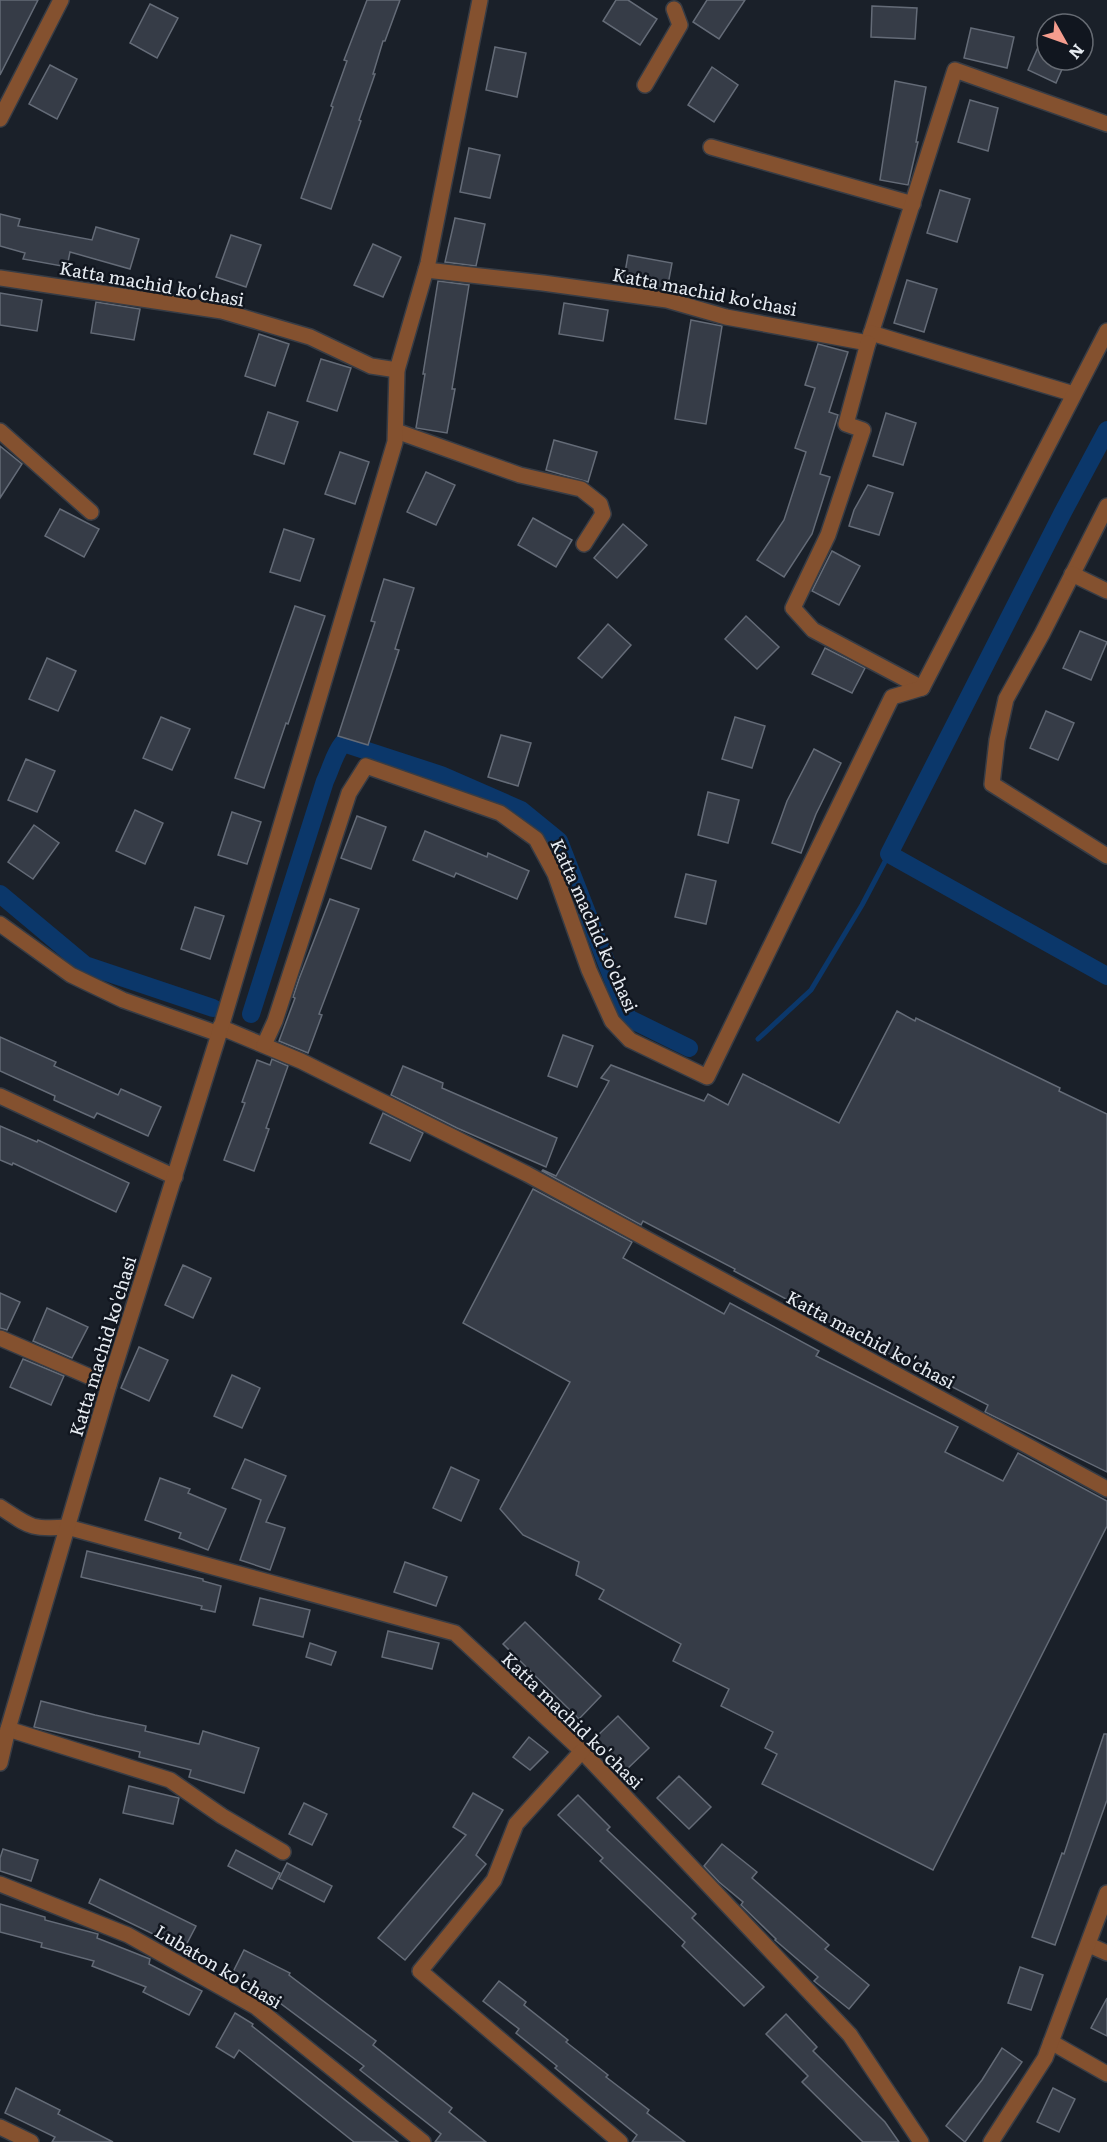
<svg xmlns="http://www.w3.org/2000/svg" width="1107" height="2142" viewBox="0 0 1107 2142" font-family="Literata,serif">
<rect width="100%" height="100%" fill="#1a2029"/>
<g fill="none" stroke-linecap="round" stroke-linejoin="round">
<!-- stream -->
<path stroke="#0b376a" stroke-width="5" d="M758,1039l53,-49 51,-85 27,-51"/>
<!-- canal -->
<g stroke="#0b376a" stroke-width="18">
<path d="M1107,430l-44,82 -174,342 218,122"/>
<path d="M0,894l85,71 128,43"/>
<path d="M251,1014l74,-233c6,-12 9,-27 18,-38l98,32 80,35 38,31 69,177 61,30"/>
</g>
</g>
<!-- building -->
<g fill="#363c47" stroke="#646b77" stroke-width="1.5">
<path d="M0,0h38l-38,75z"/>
<path d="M367,0h33l-15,41h-2l-10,33h2l-16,46 2,1 -30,88 -30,-11 32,-91 -2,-1 16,-45 -3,-1z"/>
<path d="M616,0h12l29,19 -17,26 -37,-24z"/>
<path d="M707,0h38l-26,39 -26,-17z"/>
<path d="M150,4l28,14 -21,40 -27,-15z"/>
<path d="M872,6l45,2 -2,31 -44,-2z"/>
<path d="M1047,27v33h19l-10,23 -28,-13z"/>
<path d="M971,28l43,9 -7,31 -43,-10z"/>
<path d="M495,47l31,6 -9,44 -31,-7z"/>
<path d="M50,65l27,14 -20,40 -28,-15z"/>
<path d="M712,67l26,18 -24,37 -26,-17z"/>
<path d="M895,81l31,6 -10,55h2l-10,43 -28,-5z"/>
<path d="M970,100l28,8 -10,43 -30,-9z"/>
<path d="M469,148l31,7 -10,43 -30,-6z"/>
<path d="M940,190l30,9 -13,43 -30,-9z"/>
<path d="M0,214l20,5 -2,7 74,14 4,-13 43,12 -9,30 -60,-17 -3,15 -44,-8 2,-6 -25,-7z"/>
<path d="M455,218l30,6 -9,42 -31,-4z"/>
<path d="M231,235l30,10 -15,42 -30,-10z"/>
<path d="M373,244l28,13 -18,40 -29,-12z"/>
<path d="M628,255l44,8 -5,27 -44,-6z"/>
<path d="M907,280l30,9 -13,43 -30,-9z"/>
<path d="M438,281l31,4 -17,104h3l-8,44 -31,-5 9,-54h-2z"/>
<path d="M0,293l42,7 -5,31 -37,-6z"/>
<path d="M96,302l44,7 -6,31 -43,-7z"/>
<path d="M564,303l44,7 -5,31 -44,-7z"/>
<path d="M691,320l31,6 -16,98 -31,-5z"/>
<path d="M259,334l30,10 -14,42 -30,-10z"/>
<path d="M818,344l30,8 -19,60 9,3 -18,59 10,3 -18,57 -28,43 -27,-17 27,-40 22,-68 -11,-4 20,-60 -10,-3z"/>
<path d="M321,359l30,9 -14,43 -30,-10z"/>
<path d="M268,412l30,10 -14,42 -30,-10z"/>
<path d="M886,413l30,10 -13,42 -30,-9z"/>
<path d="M554,440l43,12 -9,30 -42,-12z"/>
<path d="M0,446l22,18 -22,34z"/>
<path d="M340,452l29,10 -14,42 -30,-10z"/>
<path d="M426,472l29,13 -19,40 -29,-13z"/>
<path d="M868,485l25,8 -14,42 -30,-9 5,-16z"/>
<path d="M60,509l39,20 -15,28 -39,-21z"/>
<path d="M533,518l39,22 -16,27 -38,-22z"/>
<path d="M623,524l24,21 -30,33 -23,-20z"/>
<path d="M284,529l30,10 -14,42 -30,-9z"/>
<path d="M832,551l28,15 -21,39 -27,-14z"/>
<path d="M384,579l30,9 -19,61 4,1 -31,95 -30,-9 37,-114 -4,-1z"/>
<path d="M295,606l30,10 -37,108 -2,-1 -22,65 -29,-10z"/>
<path d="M746,616l33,31 -22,22 -32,-30z"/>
<path d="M608,624l23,21 -29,33 -24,-20z"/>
<path d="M1080,631l27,11 -16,38 -28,-12z"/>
<path d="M825,648l40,20 -13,25 -40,-19z"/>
<path d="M47,658l29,13 -18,40 -29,-12z"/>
<path d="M1046,711l28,12 -16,37 -28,-12z"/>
<path d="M161,717l29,12 -18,41 -29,-12z"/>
<path d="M735,717l30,9 -13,42 -30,-9z"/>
<path d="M501,735l30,8 -13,43 -30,-9z"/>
<path d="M814,749l27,14 -25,51 -15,39 -29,-10 15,-42z"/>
<path d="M26,759l29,12 -18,41 -29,-12z"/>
<path d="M708,792l31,8 -11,43 -30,-8z"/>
<path d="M135,810l28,13 -18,41 -29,-13z"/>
<path d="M232,812l29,10 -14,42 -29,-9z"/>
<path d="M357,816l29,11 -15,42 -30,-11z"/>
<path d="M34,825l25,18 -26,36 -25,-17z"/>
<path d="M425,831l62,26 1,-4 41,18 -12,28 -61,-26 -2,4 -41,-17z"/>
<path d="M686,874l30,7 -10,43 -31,-7z"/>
<path d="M330,899l29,10 -40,105 3,1 -14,38 -29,-12 16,-43 -2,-1 6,-18z"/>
<path d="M195,907l29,9 -14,43 -29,-10z"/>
<path d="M897,1011l18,10 1,-3 144,70 -1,3 48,23v358l-122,-60 3,-7 -77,-39 -177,-95 1,-2 -92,-48 -2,4 -99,-54 1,-1 13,6 53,-95 -8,-3 10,-13 93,36 4,-7 20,11 15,-31 96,49z"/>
<path d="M563,1035l30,11 -16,41 -29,-11z"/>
<path d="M0,1037l56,25 -2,4 64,29 3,-6 40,18 -13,29 -51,-23 -3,5 -40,-18 1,-4 -55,-25z"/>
<path d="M272,1059l16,7 -22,62 3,1 -15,42 -30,-11 21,-57 -3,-1 15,-42 13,5z"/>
<path d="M403,1066l40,17 -1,5 115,50 -11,29 -89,-39 -66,-33z"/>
<path d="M383,1113l40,20 -13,28 -40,-18z"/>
<path d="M0,1126l37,16 1,-2 91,43 -13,29 -103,-49 -1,2 -12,-5z"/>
<path d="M533,1189l99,53 -9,16 101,56 6,-11 89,48 -3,5 142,71 -13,25 58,29 15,-28 89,48v25l-174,344 -171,-86 15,-30 -12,-6 8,-16 -52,-26 8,-17 -56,-28 8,-17 -82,-45 5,-9 -28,-15 3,-13 -56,-27 -23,-26 70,-127 -107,-59z"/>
<path d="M183,1265l28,13 -18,40 -28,-13z"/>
<path d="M0,1293l20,9 -13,28 -7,-2z"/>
<path d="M47,1308l41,19 -16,31 -39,-17z"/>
<path d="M139,1347l29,13 -19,41 -28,-13z"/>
<path d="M23,1359l41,17 -13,29 -41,-18z"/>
<path d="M232,1375l28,13 -18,40 -28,-12z"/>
<path d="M245,1459l41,17 -20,46 19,6 -15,42 -30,-10 21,-60 -29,-12z"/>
<path d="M451,1467l28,13 -18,41 -28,-13z"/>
<path d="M160,1478l30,11 -2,4 38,16 -18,41 -29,-12 2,-5 -36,-13z"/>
<path d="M87,1551l116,28v2l18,5 -6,26 -14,-3 1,-3 -121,-29z"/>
<path d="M405,1562l42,15 -11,29 -42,-14z"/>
<path d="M260,1598l50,12 -7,27 -50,-12z"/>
<path d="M525,1622l76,74 -22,23 -76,-75z"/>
<path d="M388,1631l51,12 -7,26 -50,-12z"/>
<path d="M310,1643l26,9 -5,13 -25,-8z"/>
<path d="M41,1701l54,14 51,11 -1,5 54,13 4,-13 56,17 -15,45 -55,-16 2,-7 -52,-13 1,-5 -106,-25z"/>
<path d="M618,1716l31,32 -23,22 -31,-32z"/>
<path d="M1104,1734h3v66l-52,145 -23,-8 30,-84 2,1z"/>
<path d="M529,1737l19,15 -18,18 -17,-13z"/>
<path d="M679,1776l32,31 -22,22 -32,-31z"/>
<path d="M129,1786l50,12 -6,26 -50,-11z"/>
<path d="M473,1793l30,17 -27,45 10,9 -81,96 -27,-22 88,-103 -13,-8z"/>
<path d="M578,1795l32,32 -3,3 89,84 -4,4 72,69 -20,19 -62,-60 3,-4 -85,-81 3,-3 -45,-43z"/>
<path d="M304,1803l23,11 -15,31 -23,-11z"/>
<path d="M722,1844l35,28 -5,6 77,67 -4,4 44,36 -20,24 -35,-28 4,-4 -43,-37 1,-1 -35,-34 2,-3 -24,-20 -15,-16z"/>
<path d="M3,1849l35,11 -7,21 -31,-10v-13z"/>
<path d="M236,1850l44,23 -8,16 -44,-23z"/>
<path d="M287,1863l45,23 -8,16 -45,-23z"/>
<path d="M100,1879l96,47 -12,23 -95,-46z"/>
<path d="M0,1904l45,13v3l53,14 -1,4 53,21 -1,5 53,27 -13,24 -46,-23 3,-5 -54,-21 2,-5 -53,-14 1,-4 -42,-11z"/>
<path d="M244,1950l46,23 -1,2 87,66 -3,4 79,63 -3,4 37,30h-51l6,-8 -81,-64 4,-4 -84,-63 2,-3 -50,-26z"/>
<path d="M1020,1967l23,8 -12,35 -23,-7z"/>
<path d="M499,1981l27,21 -2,3 44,35 -2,2 42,33 -2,2 43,33 -2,3 38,29h-53l5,-7 -82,-67 2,-2 -41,-33 3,-4 -36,-28z"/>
<path d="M1107,1998v38l-16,-8z"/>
<path d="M235,2013l18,11 -1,2 146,116h-44l-115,-92 -5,8 -18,-11z"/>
<path d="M786,2014l31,33 -4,4 72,71 14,20h-36l-61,-60 6,-6 -42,-42z"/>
<path d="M1002,2048l20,14 -57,80 -19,-16 36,-46z"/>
<path d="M16,2088l44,22 -2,4 55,28h-61l3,-5 -50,-24z"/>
<path d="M1053,2088l22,11 -16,33 -22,-10z"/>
</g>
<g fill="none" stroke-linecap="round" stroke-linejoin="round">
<defs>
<g id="minor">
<path d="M645,85l35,-60 -6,-16"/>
<path d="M0,119l61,-119"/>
<path d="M711,147l202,57"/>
<path d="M426,270l117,13 124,17 59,17 142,26 87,-273 152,54"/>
<path d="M0,278l222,33 88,26 61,29 26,4"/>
<path d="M871,333l203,61"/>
<path d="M868,343l-22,81 17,6 -35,105 -35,73 20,22 109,58"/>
<path d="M0,431l91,81"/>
<path d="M396,431l124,44 61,14 19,15 3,10 -19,30"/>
<path d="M1107,506l-65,128 -36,65 -9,41 -5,44 115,72"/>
<path d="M1072,574l35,17"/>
<path d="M0,924l71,51 52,25 96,34"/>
<path d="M220,1027l81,34 226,113 580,315"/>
<path d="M264,1045l11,-24 74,-228 17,-27 134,47 36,26 19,35 34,96 23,51 18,19 77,37 185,-380 30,-9 185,-357"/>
<path d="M0,1096l175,81"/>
<path d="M0,1338l109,47"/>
<path d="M0,1507c29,19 30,23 67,20l388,106 127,118 268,284 71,107"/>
<path d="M8,1729l162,51 52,36 61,36"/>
<path d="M582,1751l-66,73 -22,56 -74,91 200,171"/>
<path d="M0,1763l8,-34 101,-344 110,-351 176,-592 2,-72 31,-107 52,-263"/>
<path d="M0,1884l128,51 128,72 167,135"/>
<path d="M1089,1945l18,8"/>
<path d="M1051,2042l56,32"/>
<path d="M0,2127l31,15"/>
<path d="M991,2142l54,-84 62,-165"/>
</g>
</defs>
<!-- minor casing -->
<use href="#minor" stroke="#373c45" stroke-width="18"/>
<!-- minor -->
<use href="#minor" stroke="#84512f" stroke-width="15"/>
</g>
<g text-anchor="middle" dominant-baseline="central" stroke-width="5" stroke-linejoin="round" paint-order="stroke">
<!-- street labels -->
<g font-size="18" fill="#e6ebf1" stroke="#11161f">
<text transform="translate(152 283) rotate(10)">Katta machid ko'chasi</text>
<text transform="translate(705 291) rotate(11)">Katta machid ko'chasi</text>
<text transform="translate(595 925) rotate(66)">Katta machid ko'chasi</text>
<text transform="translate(871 1339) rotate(28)">Katta machid ko'chasi</text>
<text transform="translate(102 1346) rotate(-73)">Katta machid ko'chasi</text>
<text transform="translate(573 1720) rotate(44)">Katta machid ko'chasi</text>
<text transform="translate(219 1966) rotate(31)">Lubaton ko'chasi</text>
</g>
</g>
<!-- north arrow -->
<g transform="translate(1065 42) rotate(130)"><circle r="28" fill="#11161f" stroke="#666b73" stroke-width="1.5"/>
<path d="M0-4.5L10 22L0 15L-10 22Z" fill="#f59d8e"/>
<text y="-9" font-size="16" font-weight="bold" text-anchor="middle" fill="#e6ebf1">N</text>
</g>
</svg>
